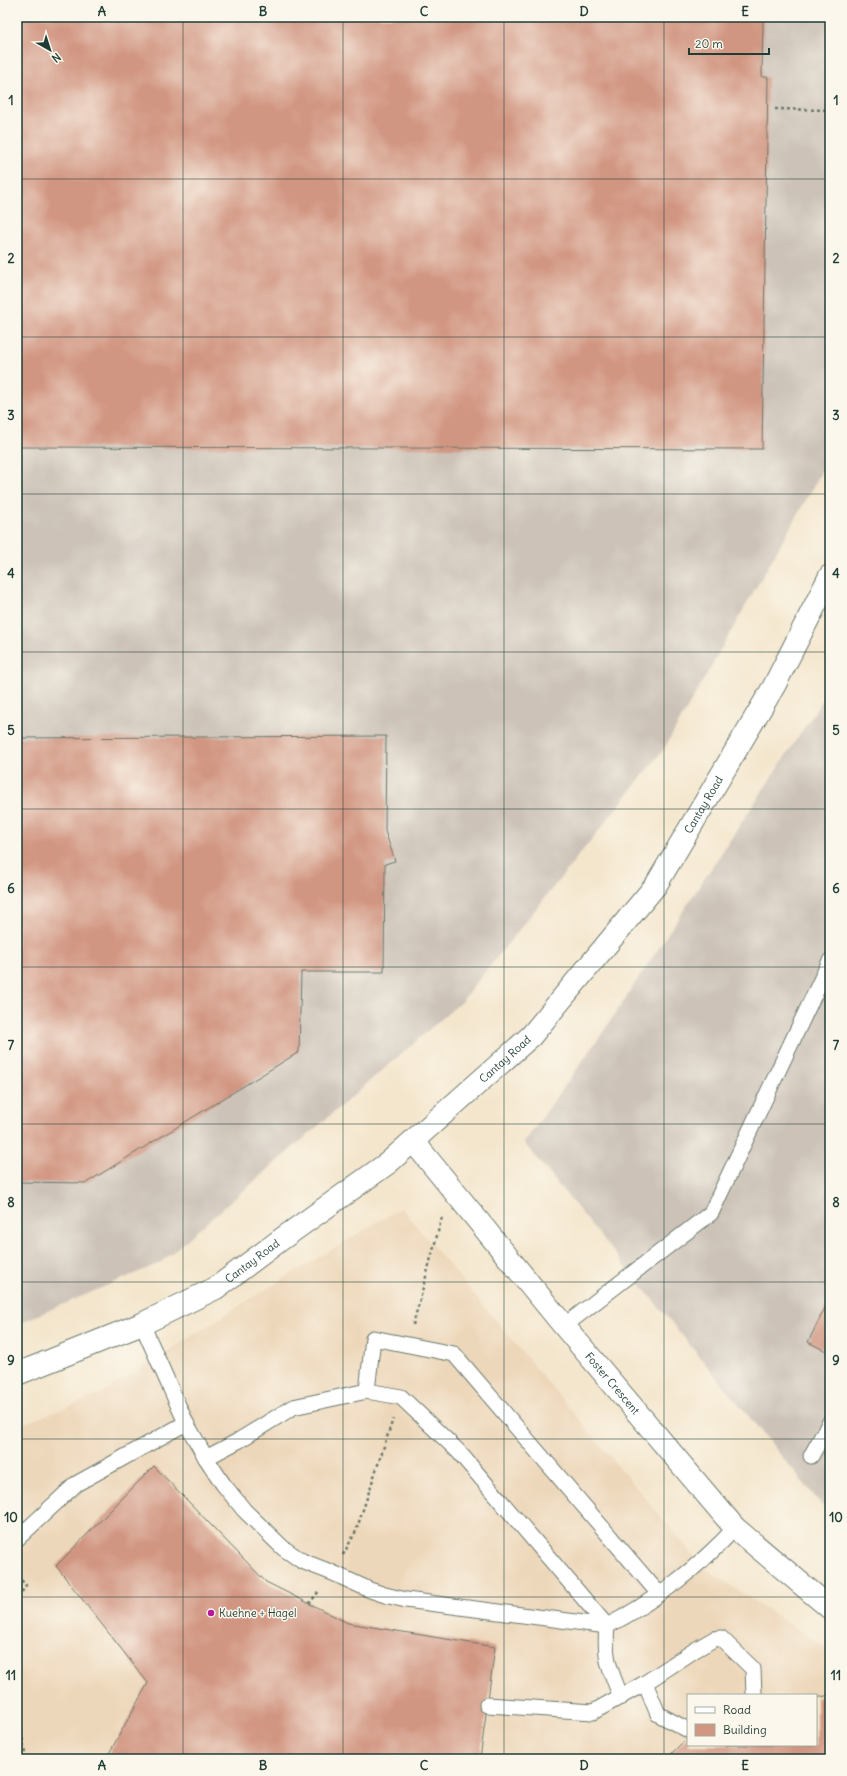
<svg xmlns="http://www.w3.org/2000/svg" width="847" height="1776" viewBox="0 0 847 1776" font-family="Delius,sans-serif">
<rect width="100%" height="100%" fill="#fbf7ec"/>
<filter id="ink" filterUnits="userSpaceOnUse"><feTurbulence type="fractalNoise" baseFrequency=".025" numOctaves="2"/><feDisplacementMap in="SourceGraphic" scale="8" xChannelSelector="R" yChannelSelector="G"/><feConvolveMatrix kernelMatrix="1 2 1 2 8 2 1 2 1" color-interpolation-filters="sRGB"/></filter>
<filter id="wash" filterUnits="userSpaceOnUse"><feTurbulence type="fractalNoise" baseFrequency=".012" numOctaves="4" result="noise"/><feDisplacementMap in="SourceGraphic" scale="16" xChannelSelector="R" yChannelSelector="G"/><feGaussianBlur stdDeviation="0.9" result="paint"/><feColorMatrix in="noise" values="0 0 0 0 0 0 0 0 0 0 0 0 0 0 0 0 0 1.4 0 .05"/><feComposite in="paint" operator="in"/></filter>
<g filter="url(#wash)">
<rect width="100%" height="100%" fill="#f4e6cd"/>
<!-- built -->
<path fill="#edd7ba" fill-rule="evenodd" d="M401,1208l303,360 126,83v108h-813v-333l82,-31 146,-93zM688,1695h128v50h-128z"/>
<!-- industrial -->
<g fill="#ccc2b8">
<path d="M17,17h813v437l-14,28 -152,267 -203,253 -301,261 -143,61z"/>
<path d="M830,689v826l-306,-372 77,-108z"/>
</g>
<g id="blocks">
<!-- building -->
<g fill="#d19682">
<path d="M17,17h746l-1,60h6l-6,372 -745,-2z"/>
<path d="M386,736l-1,95 10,30 -10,3 -1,108h-83l-2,80 -213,131 -69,-1v-444z"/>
<path d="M830,1298v55l-22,-11z"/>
<path d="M154,1466l112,116 82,41 147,24 -15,112h-374l42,-76 -92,-117z"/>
<path d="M830,1695v64h-164l22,-22v8h128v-47z"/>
</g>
</g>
</g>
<g filter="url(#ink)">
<use href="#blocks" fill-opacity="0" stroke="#6a786a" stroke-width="1"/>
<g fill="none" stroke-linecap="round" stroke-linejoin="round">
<defs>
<g id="lane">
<path d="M564,1326l147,-113 119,-252"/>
<path d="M367,1391l6,-53 81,16 205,240"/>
<path d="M186,1423l20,35 17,26 21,26 39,38 19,13 31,12 37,17 15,5 21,5 201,26"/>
<path d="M811,1456l19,-34"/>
<path d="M206,1458l32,-17 55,-34 74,-16 34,6 57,54 149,175"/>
<path d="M17,1539l59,-55 110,-61 -44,-99"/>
<path d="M645,1683l13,31 30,16"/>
<path d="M621,1697c-12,-30 -17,-38 -14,-71 47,-24 93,-60 128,-98"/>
<path d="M487,1705l106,7 52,-29 50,-33 19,-11 7,-1 32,31 1,26"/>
</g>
<g id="street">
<path id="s1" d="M413,1141l151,185 171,202 95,80"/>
</g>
<g id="secondary">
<path id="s2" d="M17,1374l125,-50 74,-36 67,-50 105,-75 143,-127 125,-151 118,-199 56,-110"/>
</g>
</defs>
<!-- lane casing -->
<use href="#lane" stroke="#6a786a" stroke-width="17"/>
<!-- street casing -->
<use href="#street" stroke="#6a786a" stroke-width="24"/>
<!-- secondary casing -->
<use href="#secondary" stroke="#6a786a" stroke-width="24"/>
<!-- path -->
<g stroke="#6a786a" stroke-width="2.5" stroke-dasharray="3 3" stroke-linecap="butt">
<path d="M775,109l55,1"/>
<path d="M413,1325l29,-108"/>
<path d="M343,1555l13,-24 37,-112"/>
<path d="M17,1576l9,9 -9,15"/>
<path d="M309,1604l10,-13"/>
<path d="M17,1709l9,50"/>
</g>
<!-- lane -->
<use href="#lane" stroke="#fff" stroke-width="15"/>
<!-- street -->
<use href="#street" stroke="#fff" stroke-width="22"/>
<!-- secondary -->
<use href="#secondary" stroke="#fff" stroke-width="22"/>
</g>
</g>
<!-- grid -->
<path fill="none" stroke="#1f3d34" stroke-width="1" stroke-opacity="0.55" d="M183,17v1742M343,17v1742M504,17v1742M664,17v1742M17,179h813M17,337h813M17,494h813M17,652h813M17,809h813M17,967h813M17,1124h813M17,1282h813M17,1439h813M17,1597h813"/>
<!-- markers -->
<circle fill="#b5179e" stroke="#fbf7ec" stroke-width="1.5" cx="211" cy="1613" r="4"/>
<g text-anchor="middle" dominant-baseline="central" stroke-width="3" stroke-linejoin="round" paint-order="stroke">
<!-- street labels -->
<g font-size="11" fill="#1f3d34" stroke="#fbf7ec">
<text stroke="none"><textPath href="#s2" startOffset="910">Cantay Road</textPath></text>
<text stroke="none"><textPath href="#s2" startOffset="586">Cantay Road</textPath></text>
<text stroke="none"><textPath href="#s2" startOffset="262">Cantay Road</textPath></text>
<text stroke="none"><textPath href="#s1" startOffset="314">Foster Crescent</textPath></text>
</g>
<!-- poi labels -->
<g font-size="11" fill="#1f3d34" stroke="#fbf7ec" text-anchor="start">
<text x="219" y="1613">Kuehne + Hagel</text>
</g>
</g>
<!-- margin -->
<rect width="847" height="1776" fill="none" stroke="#fbf7ec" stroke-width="44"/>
<!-- legend -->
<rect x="687" y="1694" width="130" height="52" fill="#fbf7ec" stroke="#a3ada2"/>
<rect x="695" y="1707" width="20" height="6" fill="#ffffff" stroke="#a3ada2"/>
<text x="723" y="1714" font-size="12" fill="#1f3d34">Road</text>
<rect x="695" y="1724" width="20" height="12" fill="#d19682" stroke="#a3ada2"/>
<text x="723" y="1734" font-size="12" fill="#1f3d34">Building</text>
<!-- north arrow -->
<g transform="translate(50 50) rotate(141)" stroke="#fbf7ec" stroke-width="3" paint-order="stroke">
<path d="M0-3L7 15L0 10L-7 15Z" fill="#1f3d34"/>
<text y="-6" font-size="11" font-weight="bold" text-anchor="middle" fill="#1f3d34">N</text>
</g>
<!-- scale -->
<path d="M689 48v6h80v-6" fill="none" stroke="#1f3d34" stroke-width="2"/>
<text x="695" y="48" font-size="12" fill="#1f3d34" stroke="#fbf7ec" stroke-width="3" paint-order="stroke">20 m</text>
<rect x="22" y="22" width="803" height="1732" fill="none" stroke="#1f3d34" stroke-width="1.5"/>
<g font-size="13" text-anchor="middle" font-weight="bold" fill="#1f3d34">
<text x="102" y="16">A</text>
<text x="263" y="16">B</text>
<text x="424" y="16">C</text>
<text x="584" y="16">D</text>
<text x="745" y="16">E</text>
<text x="11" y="105">1</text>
<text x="836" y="105">1</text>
<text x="11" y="263">2</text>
<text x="836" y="263">2</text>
<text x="11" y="420">3</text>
<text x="836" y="420">3</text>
<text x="11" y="578">4</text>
<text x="836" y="578">4</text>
<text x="11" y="735">5</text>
<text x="836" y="735">5</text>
<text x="11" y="893">6</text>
<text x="836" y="893">6</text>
<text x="11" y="1050">7</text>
<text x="836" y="1050">7</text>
<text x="11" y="1207">8</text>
<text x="836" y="1207">8</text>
<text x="11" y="1365">9</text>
<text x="836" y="1365">9</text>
<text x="11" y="1522">10</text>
<text x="836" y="1522">10</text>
<text x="11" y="1680">11</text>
<text x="836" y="1680">11</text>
<text x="102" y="1770">A</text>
<text x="263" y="1770">B</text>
<text x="424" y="1770">C</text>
<text x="584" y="1770">D</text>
<text x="745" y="1770">E</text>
</g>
</svg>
